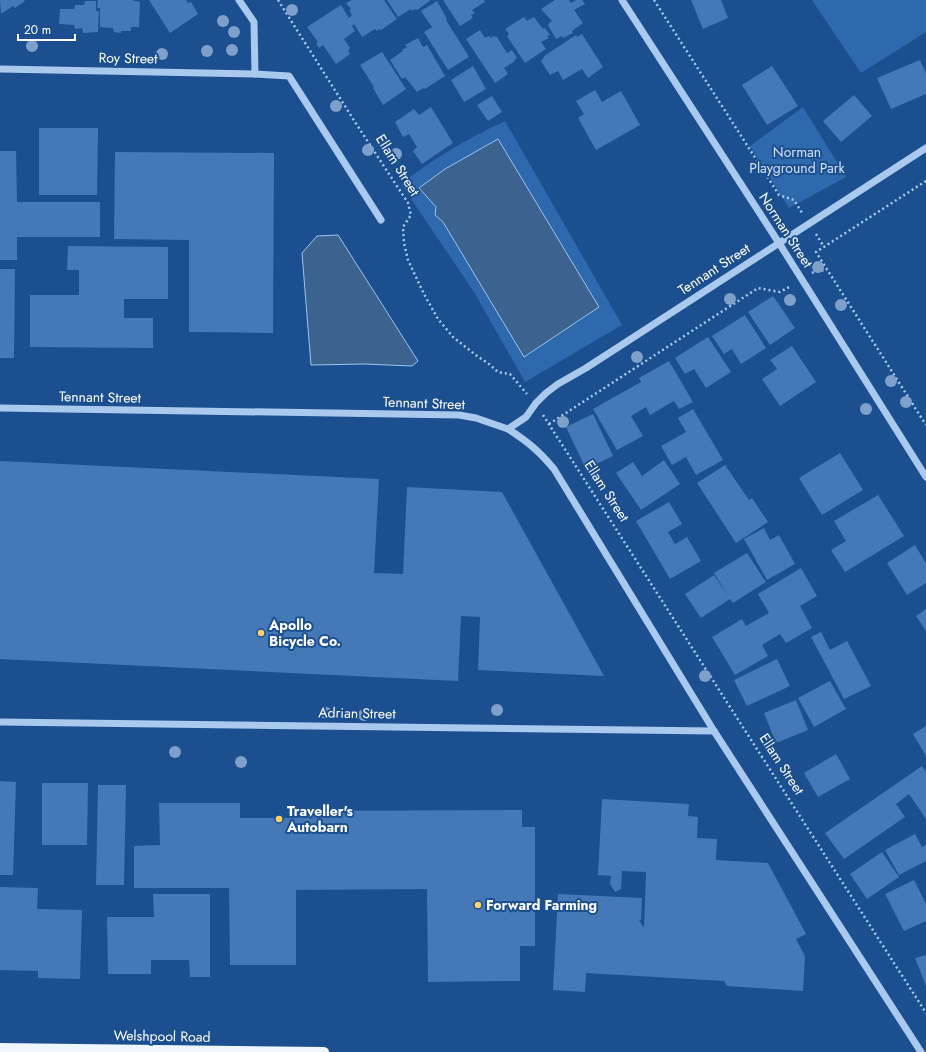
<svg xmlns="http://www.w3.org/2000/svg" width="926" height="1052" viewBox="0 0 926 1052" font-family="Jost,sans-serif">
<rect width="100%" height="100%" fill="#1b4f8f"/>
<!-- green -->
<g fill="#2e69ad">
<path d="M812,0h114v32l-65,41z"/>
<path d="M803,107l43,70 -57,31 -39,-62z"/>
<path d="M505,121l117,204 -97,57 -51,-90 -73,-108c32,-25 67,-46 104,-63z"/>
</g>
<!-- water -->
<g fill="#3c6290" stroke="#9cc4f0">
<path d="M498,139l101,168 -75,50 -81,-135 -8,-7 1,-8 -17,-19 26,-19z"/>
<path d="M338,235l80,126 -6,5 -48,-2 -53,1 -9,-112 15,-17z"/>
</g>
<!-- building -->
<g fill="#4478b7">
<path d="M0,0h24l1,1 -10,7 -2,-2 -12,8z"/>
<path d="M98,0h34l8,2 -1,25h-8v4h-10v2l-7,-1 -1,-4 -13,-1v-19h-3z"/>
<path d="M149,0h37l2,3 3,-1 7,12 -28,19z"/>
<path d="M352,0h32l13,19 -16,11 -2,-1 -2,2 -2,-2 -13,8 -8,-13 -2,2 3,5 -11,8 6,9 -2,3 2,3 -14,10 -13,-19 -4,3 -3,-5 2,-1 -11,-15 34,-22 8,13 3,-3 -3,-5 2,-1 -5,-6z"/>
<path d="M387,0h44l-14,10 -2,-1 -3,2 -1,-2 -13,8z"/>
<path d="M443,0h41l1,2 -13,8 3,3 -4,2 2,3 -13,8z"/>
<path d="M555,0h14l2,3 5,-3h6l3,4 -11,6 9,13 -11,8 1,2 -10,5 -1,-2 -6,3 -7,-12 -1,-3 4,-3 -11,-12z"/>
<path d="M691,0h30l7,18 -25,11z"/>
<path d="M85,1h11v10h3l-1,21 -15,1 -1,-5 -7,1 -1,-4 -15,-1 1,-15h14l1,-4h9z"/>
<path d="M437,1l10,18 -1,1 23,37 -21,13 -24,-38 8,-5 -11,-16z"/>
<path d="M524,17l3,4 7,-4 9,12 2,-1 5,7 -3,1 2,2 -8,4 5,7 -21,14 -18,-27 2,-2 -4,-5z"/>
<path d="M480,30l5,8 4,-2 2,2 2,-2 4,1 10,16 5,-3 5,8 -3,2 1,1 -11,7 4,6 -13,9 -29,-44z"/>
<path d="M582,34l21,33 -15,11 -6,-9 -19,11 -5,-9 -8,4 -9,-14 3,-4v-1l32,-21 1,2z"/>
<path d="M418,38l5,9 4,-2 18,31 -20,13 -2,-1 -6,4 -12,-15 -3,2 -12,-19 13,-9 -1,-1 5,-3 -2,-2z"/>
<path d="M382,52l24,37 -23,16 -10,-17 1,-1 -14,-22z"/>
<path d="M920,60l6,13v21l-35,15 -14,-31z"/>
<path d="M473,66l13,23 -22,13 -13,-22z"/>
<path d="M772,66l26,40 -31,19 -25,-40z"/>
<path d="M595,90l7,12 19,-11 19,34 -44,25 -18,-32 6,-4 -8,-13z"/>
<path d="M854,95l18,21 -31,26 -18,-21z"/>
<path d="M492,96l10,16 -14,9 -11,-16z"/>
<path d="M431,107l22,36 -31,21 -9,-13 4,-4 -8,-13 -6,3 -8,-15 19,-13 5,6z"/>
<path d="M39,128h59l-1,67h-58z"/>
<path d="M0,151h16l1,51h83v35h-83v23h-17z"/>
<path d="M115,152l159,1 -1,180 -84,-1v-92l-75,-1z"/>
<path d="M68,246l100,1v52h-44v19h29v30l-123,-1v-52h49v-25h-12z"/>
<path d="M0,269h15l-1,89h-14z"/>
<path d="M773,296l22,32 -25,17 -22,-33z"/>
<path d="M745,315l21,33 -25,16 -9,-15 -8,5 -12,-18z"/>
<path d="M708,337l23,35 -25,16 -12,-19 -9,5 -10,-16z"/>
<path d="M792,346l24,36 -36,24 -18,-27 15,-10 -7,-9z"/>
<path d="M669,361l24,41 -14,7 -5,-8 -24,14 -4,-8 -15,9 12,20 -26,14 -24,-41 48,-27 -2,-4z"/>
<path d="M693,409l30,51 -27,15 -10,-18 -14,8 -11,-19 25,-14 -8,-14z"/>
<path d="M593,414l20,42 -27,13 -20,-42z"/>
<path d="M840,453l23,37 -41,25 -23,-37z"/>
<path d="M664,460l16,24 -39,26 -25,-37 17,-11 9,14z"/>
<path d="M0,461l379,18 -5,94 29,1 4,-87 95,5 102,184 -126,-6 2,-53 -19,-1 -3,65 -458,-22z"/>
<path d="M725,465l24,35 3,-2 16,24 -32,21 -39,-60z"/>
<path d="M878,495l26,41 -59,36 -14,-22 15,-9 -12,-20z"/>
<path d="M669,502l13,22 -14,8 7,12 12,-7 14,24 -31,18 -34,-58z"/>
<path d="M764,528l6,12 9,-5 16,29 -28,16 -23,-41z"/>
<path d="M915,545l11,18v20l-19,12 -20,-32z"/>
<path d="M747,553l19,29 -33,21 -3,-4 -29,19 -16,-24 29,-19 15,22 -15,-24z"/>
<path d="M801,568l16,28 -17,10 12,22 -26,15 -6,-9 -18,11 6,11 -33,19 -23,-38 30,-18 4,7 23,-13 -11,-19z"/>
<path d="M926,609v22l-10,-15z"/>
<path d="M821,632l9,18 17,-9 24,45 -27,13 -33,-62z"/>
<path d="M777,659l13,27 -43,20 -13,-26z"/>
<path d="M830,681l16,28 -32,18 -16,-29z"/>
<path d="M796,700l12,30 -32,13 -12,-30z"/>
<path d="M926,726v30l-13,-22z"/>
<path d="M836,754l14,25 -32,18 -14,-24z"/>
<path d="M922,766l4,6v47l-17,-25 -13,10 9,13 -61,42 -19,-26z"/>
<path d="M0,781l16,1 -3,93h-13z"/>
<path d="M42,783h46l-1,62h-45z"/>
<path d="M98,785h28l-2,100h-28z"/>
<path d="M602,799l87,5 -1,12 10,1 -1,21 20,1 -1,21 52,3 38,71 -10,5 9,17 -2,35 -76,-5 -3,-5 -138,-8 -1,19 -32,-2 5,-96 84,4 -1,22h-2l5,8 2,-56 -24,-1 -1,18 -6,3 -5,-8 1,-8 -13,-1z"/>
<path d="M159,803h81v15h59v-7l223,-1v17h13v119h-15v35l-92,1 -1,-93 -131,1v75h-66l-1,-77h-95v-42l26,-1z"/>
<path d="M915,834l7,13 4,-2v16l-27,14 -14,-25z"/>
<path d="M882,852l17,25 -32,22 -17,-25z"/>
<path d="M914,880l12,24v17l-22,10 -19,-37z"/>
<path d="M0,887l38,1 -1,21 45,1 -2,69 -42,-1v-7l-38,-1z"/>
<path d="M153,894h57v83h-20l-1,-17h-38v14h-43l-1,-57h47z"/>
<path d="M926,955v31l-11,-28z"/>
</g>
<g fill="none" stroke-linecap="round" stroke-linejoin="round">
<!-- path -->
<g stroke="#a9c9ee" stroke-width="2.5" stroke-dasharray="2 3" stroke-linecap="butt">
<path d="M278,0l77,122 53,81 3,12 -8,12 1,16 4,17 16,34 14,25 15,18 24,19 12,8 9,8 12,2 17,20"/>
<path d="M654,0l125,195 15,5 8,13"/>
<path d="M926,181l-110,71 110,173"/>
<path d="M816,234l8,13"/>
<path d="M812,273l4,-2 11,-1"/>
<path d="M543,415l383,598"/>
<path d="M549,424l209,-136 22,4 11,-6"/>
</g>
<!-- minor -->
<g stroke="#a9c9ee" stroke-width="7">
<path d="M239,0l15,22 1,52 34,2 92,144"/>
<path d="M622,0l157,243 147,234"/>
<path d="M0,69l255,5"/>
<path d="M0,408l459,7 17,3 32,11 18,-12 10,-14 10,-10 12,-9 28,-16 340,-220"/>
<path d="M508,429c19,12 31,22 46,40l160,262 207,321"/>
<path d="M0,722l714,9"/>
</g>
<!-- major -->
<path stroke="#f0f6ff" stroke-width="10" d="M0,1048l324,4"/>
</g>
<!-- trees -->
<g fill="#7ea0ca">
<circle cx="292" cy="10" r="6"/>
<circle cx="223" cy="21" r="6"/>
<circle cx="234" cy="32" r="6"/>
<circle cx="32" cy="46" r="6"/>
<circle cx="232" cy="50" r="6"/>
<circle cx="207" cy="51" r="6"/>
<circle cx="162" cy="54" r="6"/>
<circle cx="336" cy="106" r="6"/>
<circle cx="368" cy="150" r="6"/>
<circle cx="396" cy="154" r="6"/>
<circle cx="818" cy="267" r="6"/>
<circle cx="730" cy="299" r="6"/>
<circle cx="790" cy="300" r="6"/>
<circle cx="841" cy="305" r="6"/>
<circle cx="637" cy="357" r="6"/>
<circle cx="891" cy="381" r="6"/>
<circle cx="906" cy="402" r="6"/>
<circle cx="866" cy="409" r="6"/>
<circle cx="563" cy="422" r="6"/>
<circle cx="705" cy="676" r="6"/>
<circle cx="497" cy="710" r="6"/>
<circle cx="326" cy="713" r="6"/>
<circle cx="364" cy="715" r="6"/>
<circle cx="175" cy="752" r="6"/>
<circle cx="241" cy="762" r="6"/>
</g>
<!-- markers -->
<g fill="#ffd166" stroke="#1b4f8f" stroke-width="1.5">
<circle cx="261" cy="633" r="4"/>
<circle cx="279" cy="819" r="4"/>
<circle cx="478" cy="905" r="4"/>
</g>
<g text-anchor="middle" dominant-baseline="central" stroke-width="4" stroke-linejoin="round" paint-order="stroke">
<!-- street labels -->
<g font-size="14" fill="#fff" stroke="#1b4f8f">
<text transform="translate(128 58) rotate(1)">Roy Street</text>
<text transform="translate(398 165) rotate(58)">Ellam Street</text>
<text transform="translate(786 230) rotate(57)">Norman Street</text>
<text transform="translate(714 269) rotate(-33)">Tennant Street</text>
<text transform="translate(100 397) rotate(1)">Tennant Street</text>
<text transform="translate(424 403) rotate(2)">Tennant Street</text>
<text transform="translate(607 491) rotate(57)">Ellam Street</text>
<text transform="translate(357 713) rotate(1)">Adrian Street</text>
<text transform="translate(782 764) rotate(57)">Ellam Street</text>
<text transform="translate(162 1036) rotate(1)">Welshpool Road</text>
</g>
<!-- park labels -->
<g font-size="14" fill="#cfe3fa" stroke="#1b4f8f">
<text x="797" y="152">Norman<tspan x="797" dy="16">Playground Park</tspan></text>
</g>
<!-- poi labels -->
<g font-size="14" font-weight="bold" fill="#fff" stroke="#1b4f8f" text-anchor="start">
<text x="269" y="625">Apollo<tspan x="269" dy="16">Bicycle Co.</tspan></text>
<text x="287" y="811">Traveller's<tspan x="287" dy="16">Autobarn</tspan></text>
<text x="486" y="905">Forward Farming</text>
</g>
</g>
<!-- scale -->
<path d="M18 34v6h57v-6" fill="none" stroke="#ffffff" stroke-width="2"/>
<text x="24" y="34" font-size="12" fill="#ffffff" stroke="#1b4f8f" stroke-width="3" paint-order="stroke">20 m</text>
</svg>
